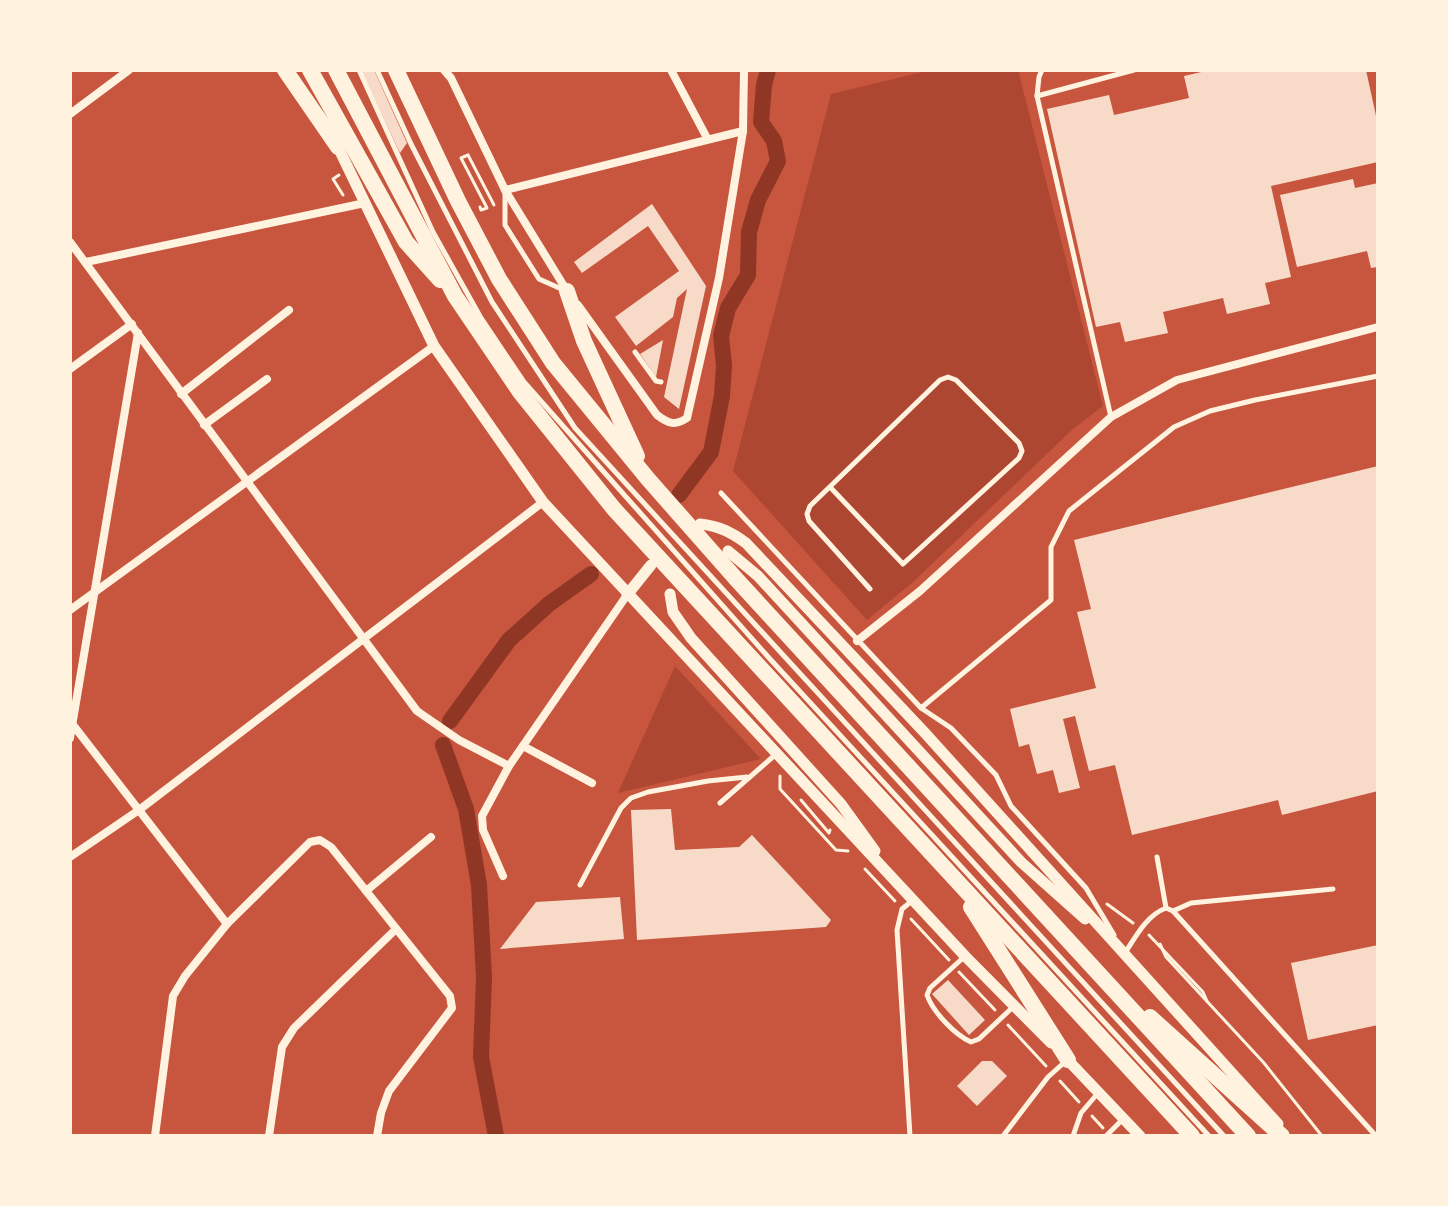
<svg xmlns="http://www.w3.org/2000/svg" width="1448" height="1206" viewBox="0 0 1448 1206" font-family="'Fira Sans',sans-serif">
<rect width="100%" height="100%" fill="#c8553d"/>
<!-- green -->
<g fill="#ae4732">
<path d="M931,70h87l85,336 -30,23 -160,153 -46,38 -134,-149 98,-377z"/>
<path d="M675,666l86,93 -143,34z"/>
</g>
<g fill="none" stroke-linecap="round" stroke-linejoin="round">
<!-- canal -->
<g stroke="#8f3625" stroke-width="16">
<path d="M679,495l32,-43 11,-56 2,-31 -3,-29 7,-28 20,-33 1,-43 9,-32 20,-39 -4,-20 -13,-19 3,-37 4,-15"/>
<path d="M450,721l59,-81 40,-36 42,-30"/>
<path d="M443,745l23,64 13,76 5,92 -3,80 15,79"/>
</g>
</g>
<!-- building -->
<g fill="#f7dbc8">
<path d="M361,70h13l33,73 -7,10z"/>
<path d="M1210,70h156l12,55v37l-107,24 20,91 -26,6 5,21 -43,10 -4,-16 -60,14 5,21 -43,9 -5,-20 -24,5 -49,-218 62,-14 5,20 75,-17 -5,-22z"/>
<path d="M1353,179l2,9 23,-5v84l-7,1 -4,-17 -70,16 -17,-72z"/>
<path d="M652,204l54,82 -27,123 -15,-12 23,-108 -10,9 -4,19 -37,29 -21,-29 64,-46 -31,-45 -66,47 -8,-11z"/>
<path d="M663,340l-7,37 -16,-23z"/>
<path d="M1378,466v325l-96,24 -4,-15 -146,35 -17,-70 -26,6 -14,-55 -12,3 17,69 -21,5 -6,-23 -16,4 -8,-30 -10,3 -9,-38 86,-21 -19,-76 14,-3 -17,-69z"/>
<path d="M671,809l4,41 64,-3 13,-12 79,85 -5,7 -189,13 -6,-130z"/>
<path d="M620,897l4,42 -124,10 36,-47z"/>
<path d="M1378,945v80l-70,15 -17,-77z"/>
<path d="M948,980l37,40 -16,15 -37,-41z"/>
<path d="M982,1061h10l15,15 -30,30 -20,-20z"/>
</g>
<g fill="none" stroke-linecap="round" stroke-linejoin="round">
<!-- path -->
<g stroke="#fff3e0" stroke-width="3">
<path d="M468,155l-7,3 26,50 -6,2 -1,-3"/>
<path d="M468,155l26,50"/>
<path d="M339,175l-6,4 10,16"/>
<path d="M780,776v13l56,61 12,1"/>
<path d="M801,800l28,33 1,-3"/>
<path d="M865,869l30,32"/>
<path d="M1107,904l26,19"/>
<path d="M911,919l38,41"/>
<path d="M1149,935l54,57 4,9"/>
<path d="M1160,944l6,13 98,106 58,73"/>
<path d="M959,972l36,38"/>
<path d="M1008,1025l38,41"/>
<path d="M1060,1081l19,21"/>
<path d="M1092,1116l11,12"/>
</g>
<!-- service -->
<g stroke="#fff3e0" stroke-width="5">
<path d="M359,70l74,162 48,86 43,64 246,277 439,477"/>
<path d="M377,70l34,74 81,158 83,126 649,708"/>
<path d="M1042,70l-3,7 -2,19 74,321"/>
<path d="M1037,96l97,-26"/>
<path d="M505,192v33l34,54 27,12"/>
<path d="M635,352l21,29 5,1"/>
<path d="M830,487l73,77 116,-106 3,-7 -3,-8 -63,-63 -8,-3 -8,3 -130,126 -3,8 2,7 61,68"/>
<path d="M721,493l200,215 30,20 45,47 15,31 75,82 28,47"/>
<path d="M921,708l130,-108v-53l18,-36 105,-84 36,-16 45,-11 123,-24"/>
<path d="M720,803l55,-48"/>
<path d="M1157,857l9,51"/>
<path d="M580,885l41,-77 10,-10 17,-6 60,-11 39,-4"/>
<path d="M1173,911l18,-8 142,-14"/>
<path d="M1125,953c11,-17 22,-38 41,-45l7,3 203,225"/>
<path d="M964,957l-34,31 -3,7c6,17 28,40 44,47l8,-3 35,-33"/>
<path d="M910,1136l-13,-206 5,-21 11,-9"/>
<path d="M1003,1136l45,-59 19,-17"/>
<path d="M1073,1136l8,-23 17,-20"/>
<path d="M1106,1136l17,-17"/>
</g>
<!-- minor -->
<g stroke="#fff3e0" stroke-width="8">
<path d="M444,70l7,8 54,112 62,101"/>
<path d="M671,70l36,68"/>
<path d="M70,114l59,-44"/>
<path d="M505,190l238,-59"/>
<path d="M70,242l347,469 42,29 50,26"/>
<path d="M86,262l279,-59"/>
<path d="M578,305l79,110c12,9 18,11 30,3l32,-140 24,-147 1,-61"/>
<path d="M70,369l62,-45"/>
<path d="M181,394l108,-84"/>
<path d="M204,425l63,-46"/>
<path d="M70,610l364,-264"/>
<path d="M857,641l63,-50 191,-174 66,-37 201,-53"/>
<path d="M70,721l157,203"/>
<path d="M70,738l68,-405"/>
<path d="M523,746l69,37"/>
<path d="M70,857l69,-47 404,-308"/>
<path d="M503,876l-20,-46 -1,-14 27,-50 118,-171"/>
<path d="M366,891l65,-54"/>
<path d="M155,1136l18,-140 12,-20 42,-52 83,-82 10,-2 11,7 119,149 2,12 -63,83 -8,22 -4,23"/>
<path d="M269,1136l13,-89 12,-19 102,-99"/>
</g>
<!-- tertiary -->
<g stroke="#fff3e0" stroke-width="11">
<path d="M338,147l96,199 109,156 422,454 86,87"/>
<path d="M700,524c19,2 31,8 46,19l179,190 353,391"/>
<path d="M728,551l30,25 263,286 64,57"/>
<path d="M670,594l3,18 18,26 150,166 34,47"/>
<path d="M627,595l24,-30"/>
<path d="M1063,1055l77,81"/>
</g>
<!-- trunk -->
<g stroke="#fff3e0" stroke-width="16">
<path d="M285,70l53,77"/>
<path d="M310,70l96,172 34,38"/>
<path d="M336,70l119,226 65,96 94,117 578,627"/>
<path d="M396,70l62,131 41,78 54,84 95,116 89,101 511,556"/>
<path d="M567,291l17,50 53,115"/>
<path d="M971,907l97,153"/>
<path d="M1150,1017l132,119"/>
</g>
</g>
<!-- border -->
<rect width="1448" height="1206" fill="none" stroke="#fff3e0" stroke-width="144"/>
</svg>
